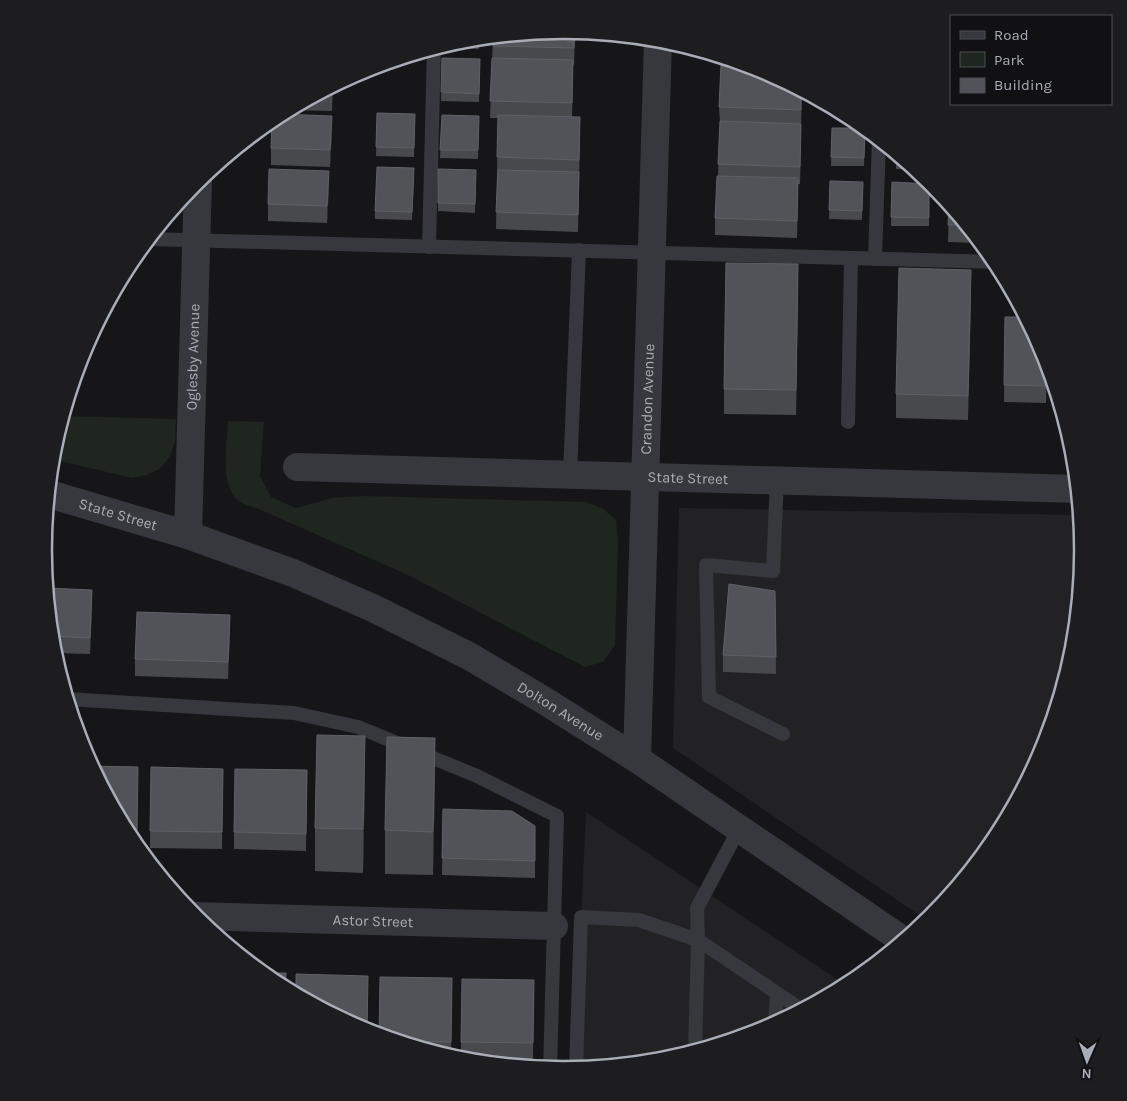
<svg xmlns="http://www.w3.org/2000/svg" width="1127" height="1101" viewBox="0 0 1127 1101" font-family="Karla,sans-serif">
<rect width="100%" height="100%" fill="#161618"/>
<!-- built -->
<g fill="#222225">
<path d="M679,508l402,7 3,36 -10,101 -30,98 -48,90 -68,81 -255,-173z"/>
<path d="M586,812l261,174 -85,45 -97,30 -91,9z"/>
</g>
<!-- green -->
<g fill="#1e261f">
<path d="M63,416l113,3 -1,23 -5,14 -9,12 -14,7 -15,3 -80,-19 1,-10z"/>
<path d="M228,421l36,1 -4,54 11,21 25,11 36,-10 31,-2 223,6 16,6 14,12 2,23 -3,102 -12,17 -18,5 -177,-92 -147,-65c-7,-3 -17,-5 -22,-9 -20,-15 -12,-57 -11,-80z"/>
</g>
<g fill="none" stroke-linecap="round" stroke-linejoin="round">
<!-- service -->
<g stroke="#37383d" stroke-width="14">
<path d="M149,239l848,23"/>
<path d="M429,247l5,-199"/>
<path d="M875,259l4,-120"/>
<path d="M848,422l3,-164"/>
<path d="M570,475l9,-225"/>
<path d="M777,480l-4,91 -67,-6 3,132 74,37"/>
<path d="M67,699l227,14 64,14 119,49 80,40 -7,254"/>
<path d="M739,829l-42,79 1,32 104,70"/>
<path d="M775,1025l2,-31"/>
<path d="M576,1070l5,-153 58,3 59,20 -3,112"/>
</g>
<!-- minor -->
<g stroke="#37383d" stroke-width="28">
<path id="s1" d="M297,467l781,22"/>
<path id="s2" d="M188,535l10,-355"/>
<path id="s3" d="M637,759l21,-720"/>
<path id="s4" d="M193,916l361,10"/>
</g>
<!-- tertiary -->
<path stroke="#37383d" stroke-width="28" id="s5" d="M49,494l139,41 105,38 82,36 94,47 76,45 92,58 267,182"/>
</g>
<!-- wall -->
<g fill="#47494d">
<path d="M564,30l11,1 -1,34h-1l-1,52 8,17 -2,98 -82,-3 2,-111h-8l3,-81z"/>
<path d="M480,38l-1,11 -37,-1v-2l20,-6z"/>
<path d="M722,57l41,13 39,21 -1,33v17l-1,43h-2l-1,54 -82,-3v-17l3,-42 2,-52 -1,-17z"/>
<path d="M442,58l38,1 -1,43 -38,-1z"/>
<path d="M333,86l-1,25 -43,-1z"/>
<path d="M832,106l14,8h-14z"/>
<path d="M377,113l38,1 -1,43 -38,-1z"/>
<path d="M442,115l37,1 -1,43 -38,-1z"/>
<path d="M832,128h33l-1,38h-33z"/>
<path d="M332,133l-2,34 -59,-2v-17z"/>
<path d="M896,154l19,15h-19z"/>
<path d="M438,169l38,1 -1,43 -37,-2z"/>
<path d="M414,177l-2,43 -37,-1v-8z"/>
<path d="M830,181l33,1 -1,38 -33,-1z"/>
<path d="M892,182l37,2v42h-38z"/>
<path d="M329,188l-2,35 -59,-2v-17z"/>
<path d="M949,203l32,40 -33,-1z"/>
<path d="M798,289l-2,126 -72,-1v-25z"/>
<path d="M971,295l-3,125 -72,-2v-24z"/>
<path d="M1005,317l39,35 3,7 -1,44 -42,-1z"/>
<path d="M47,588l45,19 -2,47 -37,-1z"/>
<path d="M775,591l1,83 -53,-2v-17z"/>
<path d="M230,632l-2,47 -93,-3v-17z"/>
<path d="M91,766l47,1 -1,80 -6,-8z"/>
<path d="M151,767l72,2 -1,80 -72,-1z"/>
<path d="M307,770l-1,81 -72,-2v-17z"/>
<path d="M365,779l-2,94 -48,-2v-43z"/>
<path d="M435,782l-2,93 -48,-1v-44z"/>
<path d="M443,809l92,34v35l-93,-3z"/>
<path d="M452,978l-1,80 -72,-22z"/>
<path d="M534,980l-1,80 -72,-1v-17z"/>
</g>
<!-- shaded-wall -->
<g fill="#2f3033">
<path d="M575,31l-1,34v-17z"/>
<path d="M573,60v17l-1,43v-17z"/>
<path d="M801,90l1,1 -1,35z"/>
<path d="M332,116v17l-2,34v-17z"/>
<path d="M801,124v17l-1,43v-17z"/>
<path d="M329,171v17l-2,35v-17z"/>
<path d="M798,178v17l-1,43v-17z"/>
<path d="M798,264v25l-2,126v-25z"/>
<path d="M971,270v25l-3,125v-24z"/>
<path d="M92,590v17l-2,47v-16z"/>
<path d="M230,615v17l-2,47v-17z"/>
<path d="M365,736v43l-2,94v-44z"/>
<path d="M435,738v44l-2,93v-43z"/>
</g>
<!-- building -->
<g fill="#525359" stroke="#5f6168">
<path d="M564,30l11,1 -1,17 -81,-2v-9z"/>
<path d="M479,38v2h-15z"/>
<path d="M442,58l38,1 -1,35 -38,-2z"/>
<path d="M492,58l81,2 -1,43 -82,-2z"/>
<path d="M721,65h27l15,5 38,20v20l-82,-3z"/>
<path d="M333,87l-1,7h-13z"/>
<path d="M377,113l38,1 -1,34 -38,-1z"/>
<path d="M281,114l51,2 -2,34 -59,-2 1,-28z"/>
<path d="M442,115l37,1 -1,34h-38z"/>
<path d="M498,115l82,2 -1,43 -82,-3z"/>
<path d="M720,121l81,3 -1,43 -82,-3z"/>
<path d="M832,128h33l-1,30 -33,-1z"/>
<path d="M896,154l8,6h-8z"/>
<path d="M377,167l37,1 -2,44 -37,-1z"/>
<path d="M269,169l60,2 -2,35 -59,-2z"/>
<path d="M438,169l38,1 -1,34 -37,-1z"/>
<path d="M498,170l81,2 -1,43 -82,-3z"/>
<path d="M717,176l81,2 -1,43 -82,-3z"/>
<path d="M830,181l33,1 -1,29 -33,-1z"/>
<path d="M892,182l37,2v34l-38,-1z"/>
<path d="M949,203l18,22h-19z"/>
<path d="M726,263l72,1 -2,126 -72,-1z"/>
<path d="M899,268l72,2 -3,126 -72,-2z"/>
<path d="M1005,317h21l18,35 2,6v28l-42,-1z"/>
<path d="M729,584l46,7 1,66 -53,-2z"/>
<path d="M47,588l45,2 -2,48 -39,-2z"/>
<path d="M137,612l93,3 -2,47 -93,-3z"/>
<path d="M317,735l48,1 -2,93 -48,-1z"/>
<path d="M387,737l48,1 -2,94 -48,-2z"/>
<path d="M91,766l47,1 -1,63h-12z"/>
<path d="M151,767l72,2 -1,63 -72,-1z"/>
<path d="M235,769l72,1 -1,64 -72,-2z"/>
<path d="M443,809l69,2 23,15v35l-93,-3z"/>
<path d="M262,973h24v16l-12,-6z"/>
<path d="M296,974l72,2 -1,56 -3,-1 -68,-36z"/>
<path d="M380,977l72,1 -1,64 -56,-1 -16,-5z"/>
<path d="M462,979l72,1 -1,63 -72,-1z"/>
</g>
<g text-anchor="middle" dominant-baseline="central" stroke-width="4" stroke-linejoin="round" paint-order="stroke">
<!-- street labels -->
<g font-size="15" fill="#a8adb8" stroke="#111113">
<text stroke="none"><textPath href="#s2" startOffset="178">Oglesby Avenue</textPath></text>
<text stroke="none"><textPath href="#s3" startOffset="360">Crandon Avenue</textPath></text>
<text stroke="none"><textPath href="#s1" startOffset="391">State Street</textPath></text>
<text stroke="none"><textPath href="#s5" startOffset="72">State Street</textPath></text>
<text stroke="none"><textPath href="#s5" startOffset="558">Dolton Avenue</textPath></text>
<text stroke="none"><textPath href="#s4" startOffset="180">Astor Street</textPath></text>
</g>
</g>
<!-- crop -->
<path d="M0 0H1127V1101H0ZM52 550a511 511 0 1 1 1022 0a511 511 0 1 1-1022 0Z" fill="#1d1d20" fill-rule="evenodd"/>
<path fill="none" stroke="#a8adb8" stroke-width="2.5" d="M52 550a511 511 0 1 1 1022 0a511 511 0 1 1-1022 0Z"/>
<!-- legend -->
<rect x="950" y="15" width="162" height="90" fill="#111113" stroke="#4d4f55"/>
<rect x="960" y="31" width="25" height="8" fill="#37383d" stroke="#4d4f55"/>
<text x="994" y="40" font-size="15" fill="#a8adb8">Road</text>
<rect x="960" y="52" width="25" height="15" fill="#1e261f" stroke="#4d4f55"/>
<text x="994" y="65" font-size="15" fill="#a8adb8">Park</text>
<rect x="960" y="78" width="25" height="15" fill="#525359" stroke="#4d4f55"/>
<text x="994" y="90" font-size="15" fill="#a8adb8">Building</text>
<!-- north arrow -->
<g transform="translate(1087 1061) rotate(182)" stroke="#111113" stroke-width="4" paint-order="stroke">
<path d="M0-4L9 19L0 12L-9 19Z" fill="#a8adb8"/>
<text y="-8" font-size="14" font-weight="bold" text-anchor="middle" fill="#a8adb8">N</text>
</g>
</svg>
